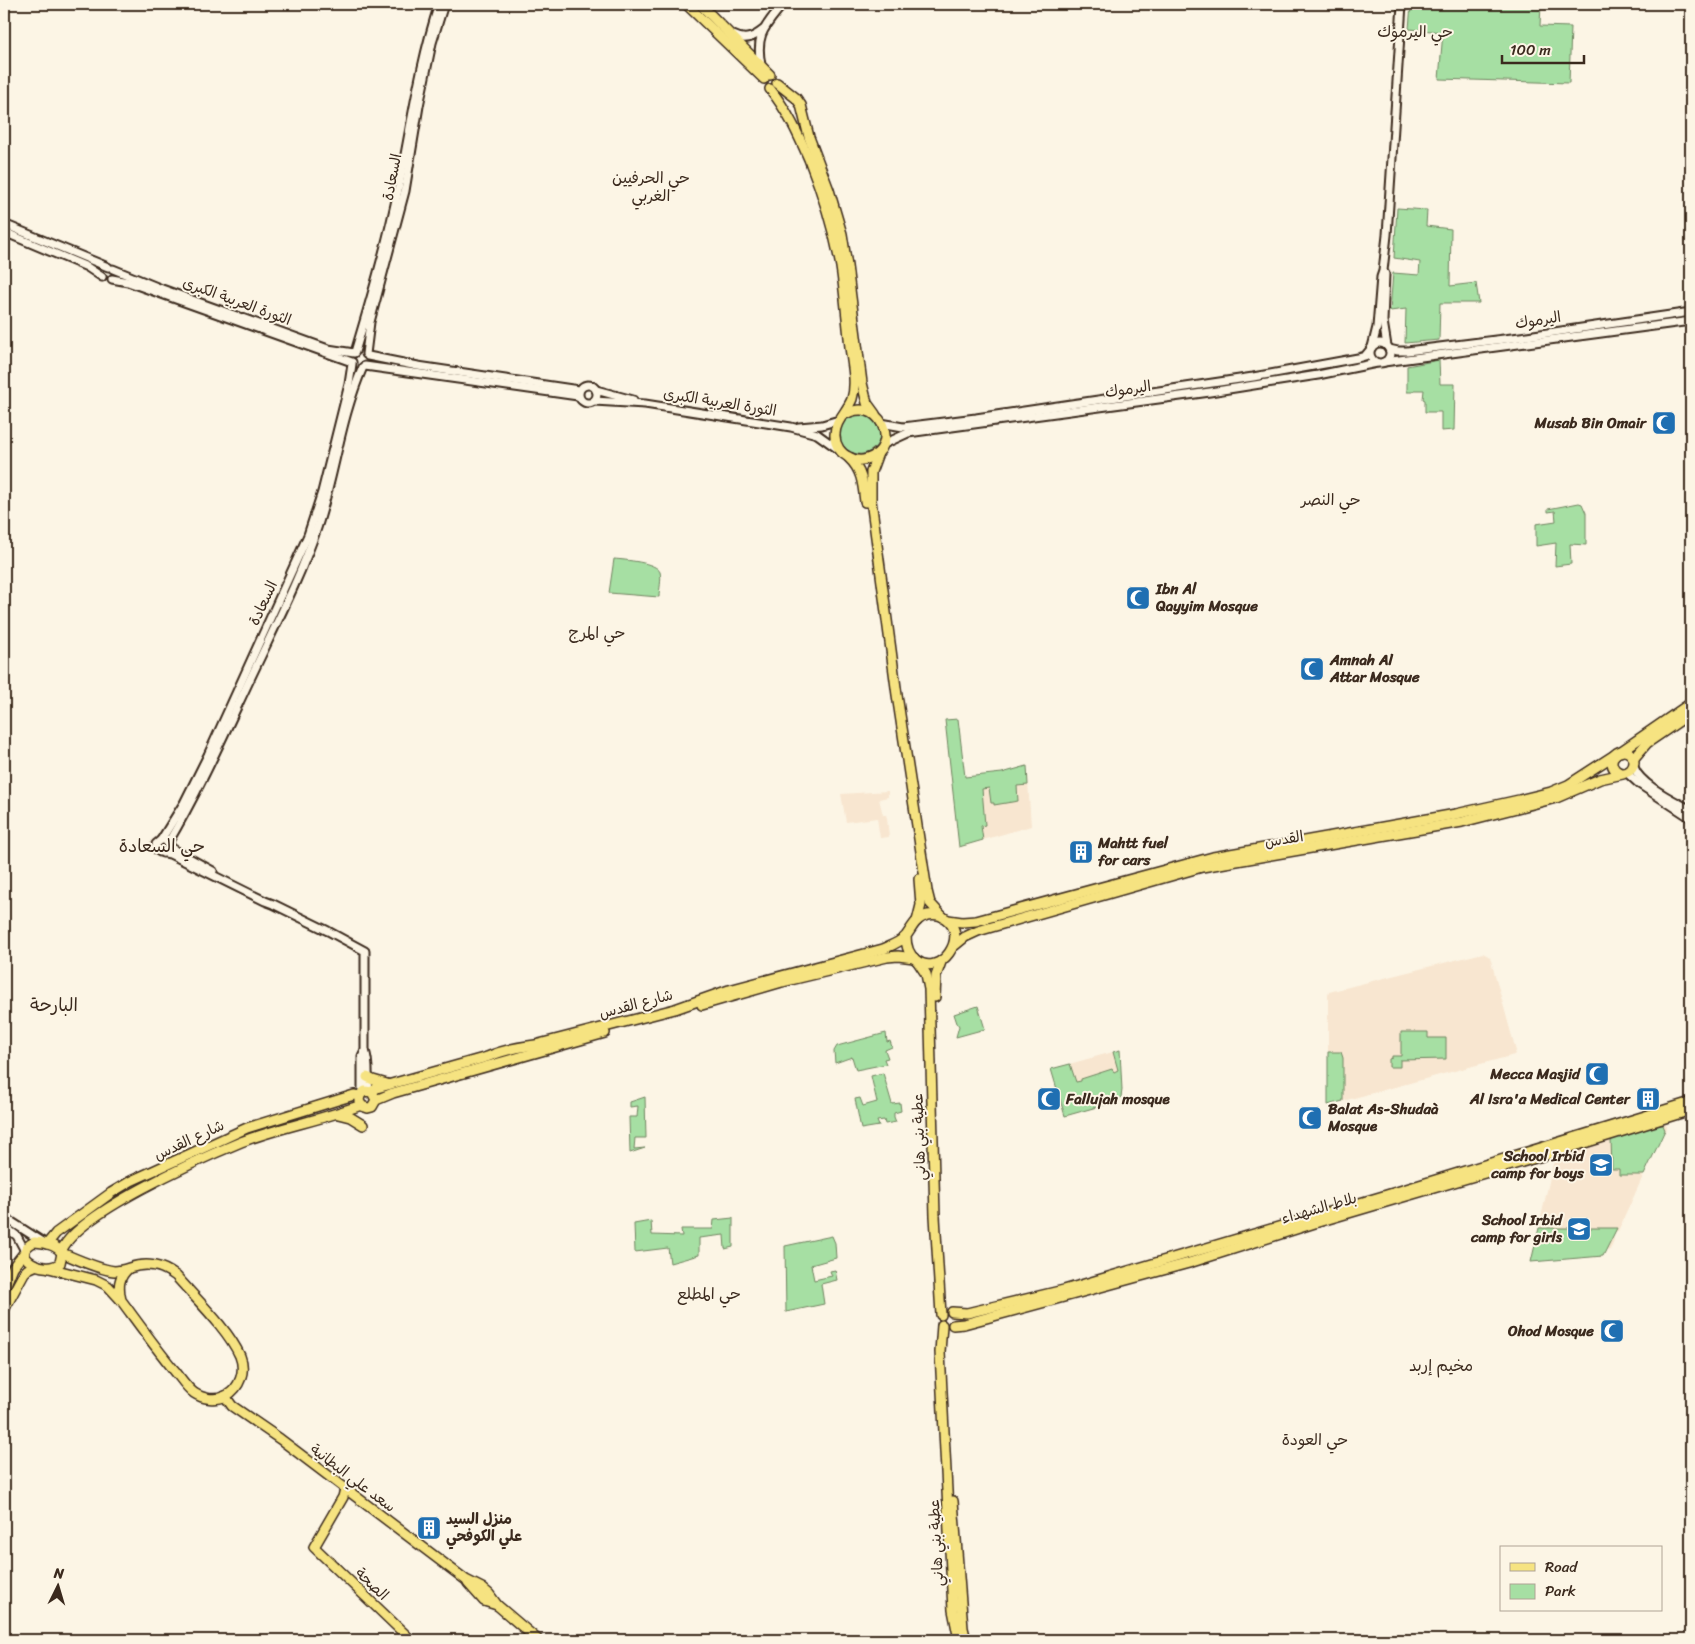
<svg xmlns="http://www.w3.org/2000/svg" width="1695" height="1644" viewBox="0 0 1695 1644" font-family="Sriracha,'Playpen Sans Arabic',sans-serif">
<rect width="100%" height="100%" fill="#fcf5e5"/>
<filter id="ink" filterUnits="userSpaceOnUse"><feTurbulence type="fractalNoise" baseFrequency=".02" numOctaves="2"/><feDisplacementMap in="SourceGraphic" scale="10" xChannelSelector="R" yChannelSelector="G"/><feConvolveMatrix kernelMatrix="1 2 1 2 8 2 1 2 1" color-interpolation-filters="sRGB"/></filter>
<g filter="url(#ink)">
<!-- built -->
<g fill="#f8e6d0">
<path d="M958,719l7,59 37,-5 25,-7 4,60 -72,21 -14,-127z"/>
<path d="M888,791v6l-9,2 4,16h3l1,3 2,19 -9,1 -3,-20 -31,4 -5,-28z"/>
<path d="M1483,953l7,4 26,94 -2,4 -186,50v-110l1,-3z"/>
<path d="M1120,1050l2,40 -1,7 -3,4 -53,15 -14,-47z"/>
<path d="M1664,1124l3,2v3l-6,8 -43,94h-2l-3,6 1,3 -4,10 -4,-1 -3,7 -72,6 24,-107z"/>
</g>
<!-- green -->
<g fill="#a6dfa3" stroke="#708460">
<path d="M1411,4h130l-1,22 31,1 -2,56 -130,-4 4,-47 -34,-3z"/>
<path d="M1397,208l30,2 -1,16 25,3 -1,57 26,-3 3,20h-39l-1,37 -34,3 1,-34 -16,2 3,-38 26,2 1,-13 -26,-4z"/>
<path d="M1439,360l1,24h15l-1,46 -13,1v-19h-16v-12l-2,-1 1,-9h-10l-1,2h-6v-26z"/>
<path d="M862,412c5,2 11,4 14,8 15,21 -11,45 -30,29 -10,-9 -6,-18 -3,-29z"/>
<path d="M1579,503l3,1 4,9v32l-16,-1 1,20 -16,2 1,-23 -20,3v-22l20,-3 -1,-10 -7,1v-3z"/>
<path d="M614,559c11,1 42,3 46,13 2,7 -1,18 -1,25l-50,-4z"/>
<path d="M958,719l7,58 37,-4 25,-7 1,19 -11,1 1,15 -24,4v-2h-3l-2,-15 -7,1 3,36 -4,1 2,14 -24,7 -14,-127z"/>
<path d="M978,1006l7,23 -29,8 3,-11 -2,-3 -3,-9z"/>
<path d="M1401,1032h27v6h18v21l-46,1v7h-11v-8l3,-1v-2h9z"/>
<path d="M886,1033l1,9 3,-1 2,6 -7,3 3,8 -4,1 2,5 -30,6 -4,-13 -17,6 -1,-12 3,-5z"/>
<path d="M1120,1050l2,40 -1,7 -3,4 -53,15 -14,-47 19,-5 6,18 5,-1v-2l31,-10 2,3 4,-2 -5,-18z"/>
<path d="M1328,1052h13l2,6v43l-15,4z"/>
<path d="M883,1073l9,31 8,-1 1,8 -7,2v4l2,5 -11,2 -1,-4 -7,1 2,5 -18,3 -6,-30 5,-1 3,8 14,-4 -6,-26z"/>
<path d="M645,1097l1,41h-11l-1,11 11,-1 -15,5 -1,-36h8l1,-11 -8,1v-5z"/>
<path d="M1660,1125h3l2,5 -21,45h-25v-6h-7l-1,-30z"/>
<path d="M733,1218v29l-8,2 -1,-14 -25,3v17l-29,8 -2,-15 -33,4 -1,-28 17,-3 1,14 30,1 -1,-7h32l1,-9z"/>
<path d="M1539,1228h78l-14,28 -72,6z"/>
<path d="M832,1236l3,7 1,15 -25,7 3,15 18,-4 -2,-5 5,-1 2,10 -16,4 3,20 -38,8 -1,-66z"/>
</g>
<g fill="none" stroke-linecap="round" stroke-linejoin="round">
<defs>
<g id="minor">
<path d="M733,35c12,6 20,3 30,-5"/>
<path d="M761,65c-6,-31 4,-38 22,-61"/>
<path d="M4,224l104,43"/>
<path d="M4,232l83,35 15,10"/>
<path d="M113,269l49,20 166,60 26,4"/>
<path d="M1385,274l-2,47 4,25"/>
<path d="M112,279l16,3 224,80"/>
<circle cx="1380" cy="353" r="10"/>
<path d="M1372,347l5,-20 4,-50 2,-6 4,-36 15,-231"/>
<path d="M1389,349l9,2h9l113,-14 171,-25"/>
<path d="M355,352c16,-53 32,-107 43,-162 13,-62 21,-125 41,-186"/>
<path d="M366,354l4,-32 35,-131 14,-85 13,-63 12,-39"/>
<path d="M368,356l50,10 161,24"/>
<path d="M1384,362l307,-41"/>
<path d="M365,366l213,30"/>
<circle cx="588" cy="394" r="9"/>
<path d="M596,390l37,10"/>
<path d="M594,401l51,3 146,23 26,7 21,15"/>
<path d="M881,423l22,4 73,-9 277,-41 105,-19 7,-2 5,-6"/>
<path d="M799,427l23,-2 17,-5"/>
<path d="M884,444l24,-11 302,-41 108,-17 59,-12"/>
<path d="M1634,767c6,18 41,34 57,43"/>
<path d="M1627,773l12,11 52,34"/>
<path d="M161,840l23,-37 24,-48 100,-220 14,-43 27,-108 3,-20"/>
<path d="M168,843c32,-54 58,-113 85,-170 22,-47 47,-95 64,-145 18,-53 23,-109 46,-161"/>
<path d="M169,845l4,4 40,22"/>
<path d="M163,853l5,-4 1,-4 -4,-5h-4l-5,4v5l4,3 10,2 95,47 8,3 55,27 37,20v100c5,11 2,28 4,40"/>
<path d="M362,1093v-36l3,-6"/>
<path d="M4,1217l39,25"/>
<path d="M4,1226l13,10 8,15"/>
</g>
<g id="major">
<path d="M686,4l78,75"/>
<path d="M700,4l70,71"/>
<path d="M777,83l19,15 5,7 8,32 20,53 13,44 5,32 15,117 5,20 8,11"/>
<path d="M770,89c17,21 28,45 39,70 14,35 25,71 32,108 4,26 6,53 9,80 2,16 7,36 2,52 -5,13 -18,23 -17,37 0,9 6,18 14,21 5,3 12,4 18,2 36,-11 13,-67 -25,-43"/>
<path d="M878,453l-7,19v28l26,195 30,196 3,12 13,14"/>
<path d="M849,458c13,12 14,26 16,44"/>
<circle cx="1623" cy="762" r="11"/>
<path d="M1620,752l71,-49"/>
<path d="M1634,758l13,-15 44,-30"/>
<path d="M948,920l14,2 14,-1 237,-64 243,-43 63,-14 32,-8 17,-7 48,-31"/>
<path d="M917,921l4,-16 -2,-26"/>
<path d="M954,946l11,-9 13,-6 224,-64 260,-45 94,-24 44,-19 23,-5"/>
<path d="M918,962l8,12 3,15 6,227 6,99"/>
<path d="M935,997l1,-21 5,-14"/>
<path d="M702,1005l80,-23 105,-25 11,-1 16,2"/>
<path d="M367,1077l6,3 14,4"/>
<path d="M371,1092l6,-4 110,-31c16,-7 31,-10 48,-12l140,-36 54,-19 154,-41c7,-3 18,-7 23,-13 7,-9 9,-18 22,-21 6,-1 13,0 18,4 24,17 -6,60 -30,41 -8,-6 -10,-14 -10,-24"/>
<path d="M376,1100l-4,-8 -7,-1 -5,4 -1,6 3,5 6,2 4,-1 4,-7 17,-7 212,-60"/>
<path d="M338,1114l12,3 13,8"/>
<path d="M34,1242c10,1 22,2 28,11l-2,10c-15,13 -53,-7 -26,-21z"/>
<path d="M47,1244l9,-11 55,-40 20,-12 116,-53 107,-33 6,1"/>
<path d="M61,1252c14,-38 141,-94 180,-110 39,-15 81,-22 120,-37"/>
<path d="M62,1253c14,6 36,16 52,18 6,0 9,-1 15,-3 18,-6 32,-3 47,8 20,23 52,53 64,80 6,15 0,32 -14,40 -10,5 -23,3 -32,-3 -8,-6 -14,-16 -20,-23 -19,-23 -36,-47 -53,-70 -3,-13 -3,-23 8,-32"/>
<path d="M49,1268l47,12 12,6 12,13"/>
<path d="M4,1289l9,-22 11,-14"/>
<path d="M4,1310l20,-37 4,-4 9,-4"/>
<path d="M952,1312l15,1 97,-23 316,-93 311,-95"/>
<path d="M942,1325l-2,27 13,258 6,30"/>
<path d="M953,1325l11,-1 225,-61 129,-41 231,-68 142,-44"/>
<path d="M225,1396l7,10 48,33 186,141 16,8 7,6 8,11 41,35"/>
<path d="M345,1489l-2,8 -29,50 97,93"/>
<path d="M953,1501l10,127 3,12"/>
<path d="M468,1583l16,18 13,4"/>
</g>
</defs>
<!-- minor casing -->
<use href="#minor" stroke="#3b2a1e" stroke-width="11"/>
<!-- major casing -->
<use href="#major" stroke="#3b2a1e" stroke-width="12"/>
<!-- minor -->
<use href="#minor" stroke="#fcf5e5" stroke-width="7"/>
<!-- major -->
<use href="#major" stroke="#f6e381" stroke-width="9"/>
</g>
</g>
<!-- icons -->
<defs>
<symbol id="mosque-square" viewBox="-11 -11 22 22"><rect x="-9" y="-9" width="18" height="18" rx="4" fill="#1f6fb2" stroke="#fcf5e5"/><path d="M3.5-4.9A6 6 0 1 0 3.5 4.9A5 5 0 1 1 3.5-4.9Z" fill="#fff"/></symbol>
<symbol id="building-square" viewBox="-11 -11 22 22"><rect x="-9" y="-9" width="18" height="18" rx="4" fill="#1f6fb2" stroke="#fcf5e5"/><path d="M-4-6H4V6H1V3H-1V6H-4ZM-2.5-4.3h1.7v1.8h-1.7ZM.8-4.3h1.7v1.8H.8ZM-2.5-1h1.7V.8h-1.7ZM.8-1h1.7V.8H.8Z" fill="#fff"/></symbol>
<symbol id="school-square" viewBox="-11 -11 22 22"><rect x="-9" y="-9" width="18" height="18" rx="4" fill="#1f6fb2" stroke="#fcf5e5"/><path d="M0-5L7-2L0 1L-7-2ZM-4 1L0 2.5L4 1V4Q0 6-4 4Z" fill="#fff"/></symbol>
</defs>
<g fill-rule="evenodd">
<use href="#mosque-square" x="1650" y="409" width="28" height="28"/>
<use href="#mosque-square" x="1124" y="584" width="28" height="28"/>
<use href="#mosque-square" x="1298" y="655" width="28" height="28"/>
<use href="#building-square" x="1067" y="838" width="28" height="28"/>
<use href="#mosque-square" x="1583" y="1060" width="28" height="28"/>
<use href="#mosque-square" x="1035" y="1085" width="28" height="28"/>
<use href="#building-square" x="1634" y="1085" width="28" height="28"/>
<use href="#mosque-square" x="1296" y="1104" width="28" height="28"/>
<use href="#school-square" x="1587" y="1151" width="28" height="28"/>
<use href="#school-square" x="1565" y="1215" width="28" height="28"/>
<use href="#mosque-square" x="1598" y="1317" width="28" height="28"/>
<use href="#building-square" x="415" y="1514" width="28" height="28"/>
</g>
<g text-anchor="middle" dominant-baseline="central" stroke-width="4" stroke-linejoin="round" paint-order="stroke">
<!-- street labels -->
<g font-size="15" fill="#3b2a1e" stroke="#fcf5e5">
<text transform="translate(392 177) rotate(-79)">السعادة</text>
<text transform="translate(237 301) rotate(20)">الثورة العربية الكبرى</text>
<text transform="translate(1538 320) rotate(-9)">اليرموك</text>
<text transform="translate(1128 389) rotate(-8)">اليرموك</text>
<text transform="translate(720 402) rotate(9)">الثورة العربية الكبرى</text>
<text transform="translate(263 603) rotate(-65)">السعادة</text>
<text transform="translate(1284 839) rotate(-9)">القدس</text>
<text transform="translate(636 1004) rotate(-15)">شارع القدس</text>
<text transform="translate(919 1137) rotate(-92)">عطية بني هاني</text>
<text transform="translate(189 1140) rotate(-25)">شارع القدس</text>
<text transform="translate(1319 1208) rotate(-16)">بلاط الشهداء</text>
<text transform="translate(353 1478) rotate(37)">سعد علي البطانية</text>
<text transform="translate(936 1543) rotate(-93)">عطية بني هاني</text>
<text transform="translate(372 1584) rotate(44)">الصحة</text>
</g>
<!-- poi labels -->
<g font-size="15" font-weight="bold" fill="#3b2a1e" stroke="#fcf5e5" text-anchor="end">
<text x="1646" y="423">Musab Bin Omair</text>
<text x="1156" y="589" text-anchor="start">Ibn Al<tspan x="1156" dy="17">Qayyim Mosque</tspan></text>
<text x="1330" y="660" text-anchor="start">Amnah Al<tspan x="1330" dy="17">Attar Mosque</tspan></text>
<text x="1098" y="843" text-anchor="start">Mahtt fuel<tspan x="1098" dy="17">for cars</tspan></text>
<text x="1580" y="1074">Mecca Masjid</text>
<text x="1066" y="1099" text-anchor="start">Fallujah mosque</text>
<text x="1630" y="1099">Al Isra'a Medical Center</text>
<text x="1328" y="1109" text-anchor="start">Balat As-Shudaà<tspan x="1328" dy="17">Mosque</tspan></text>
<text x="1584" y="1156">School Irbid<tspan x="1584" dy="17">camp for boys</tspan></text>
<text x="1562" y="1220">School Irbid<tspan x="1562" dy="17">camp for girls</tspan></text>
<text x="1594" y="1331">Ohod Mosque</text>
<text x="446" y="1519" text-anchor="start">منزل السيد<tspan x="446" dy="17">علي الكوفحي</tspan></text>
</g>
<!-- neighbourhood labels -->
<g font-size="16" fill="#3b2a1e" stroke="#fcf5e5">
<text x="1415" y="31">حي اليرموك</text>
<text x="651" y="177">حي الحرفيين<tspan x="651" dy="18">الغربي</tspan></text>
<text x="1331" y="499">حي النصر</text>
<text x="597" y="632">حي المرج</text>
<text x="709" y="1293">حي المطلع</text>
<text x="1441" y="1365">مخيم إربد</text>
<text x="1315" y="1439">حي العودة</text>
</g>
<!-- quarter labels -->
<g font-size="18" fill="#3b2a1e" stroke="#fcf5e5">
<text x="162" y="846">حي السعادة</text>
<text x="54" y="1005">البارحة</text>
</g>
</g>
<!-- margin -->
<rect width="1695" height="1644" fill="none" stroke="#fcf5e5" stroke-width="20"/>
<rect x="10" y="10" width="1675" height="1624" fill="none" stroke="#3b2a1e" stroke-width="2" filter="url(#ink)"/>
<!-- legend -->
<rect x="1500" y="1546" width="162" height="65" fill="#fcf5e5" stroke="#afa495"/>
<rect x="1510" y="1563" width="25" height="8" fill="#f6e381" stroke="#afa495"/>
<text x="1545" y="1572" font-size="15" fill="#3b2a1e">Road</text>
<rect x="1510" y="1584" width="25" height="15" fill="#a6dfa3" stroke="#afa495"/>
<text x="1545" y="1596" font-size="15" fill="#3b2a1e">Park</text>
<!-- north arrow -->
<g transform="translate(58 1586) rotate(5)" stroke="#fcf5e5" stroke-width="4" paint-order="stroke">
<path d="M0-4L9 19L0 12L-9 19Z" fill="#3b2a1e"/>
<text y="-8" font-size="14" font-weight="bold" text-anchor="middle" fill="#3b2a1e">N</text>
</g>
<!-- scale -->
<path d="M1502 55v8h82v-8" fill="none" stroke="#3b2a1e" stroke-width="2.5"/>
<text x="1510" y="55" font-size="15" fill="#3b2a1e" stroke="#fcf5e5" stroke-width="4" paint-order="stroke">100 m</text>
</svg>
